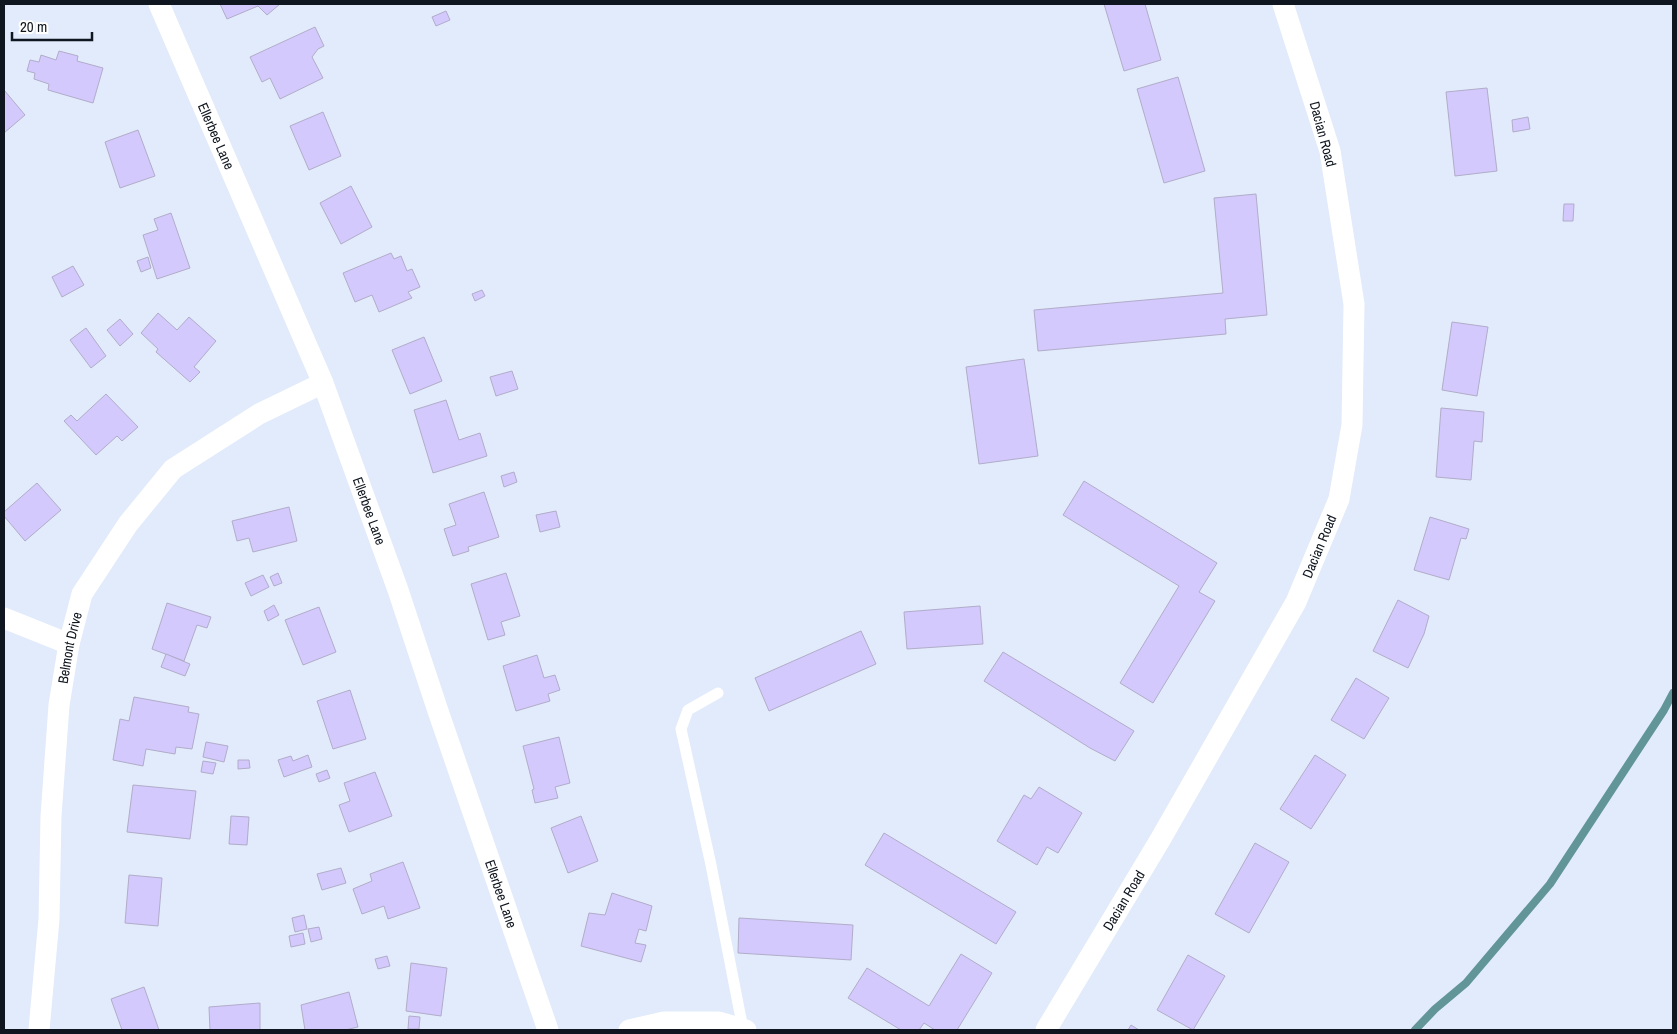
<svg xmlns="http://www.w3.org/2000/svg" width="1677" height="1034" viewBox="0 0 1677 1034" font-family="'Archivo Narrow',sans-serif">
<rect width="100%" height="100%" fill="#e1ebfb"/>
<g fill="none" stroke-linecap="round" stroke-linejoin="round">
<!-- stream -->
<path stroke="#629597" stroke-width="8" d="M1415,1030l20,-21 31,-26 84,-99 114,-174 9,-17"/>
</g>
<!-- building -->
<g fill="#d4c9fd" stroke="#b1acc9">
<path d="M220,4h60l-13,11 -9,-9 -31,13z"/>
<path d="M1104,4h41l16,56 -37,11z"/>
<path d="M446,11l4,9 -14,6 -4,-9z"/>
<path d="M315,27l9,19 -6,3 -6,8 11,21 -43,21 -10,-21 -8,4 -12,-25z"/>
<path d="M59,51l19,5 -1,5 26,7 -10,35 -45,-13 1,-6 -15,-5 1,-6 -8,-2 3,-11 9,2 2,-7 15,5z"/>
<path d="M1178,77l27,94 -41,12 -27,-94z"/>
<path d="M1487,88l10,83 -42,5 -9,-84z"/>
<path d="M4,90l21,25 -21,18z"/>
<path d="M323,112l18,44 -32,14 -19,-44z"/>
<path d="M1528,117l2,12 -17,3 -1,-12z"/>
<path d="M138,130l17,46 -35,12 -15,-46z"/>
<path d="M351,186l21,41 -31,17 -21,-41z"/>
<path d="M1256,194l11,121 -42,4 1,15 -188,17 -4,-41 189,-17 -9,-95z"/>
<path d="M1564,204h10l-1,17h-10z"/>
<path d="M171,213l19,55 -33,11 -14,-44 15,-5 -4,-11z"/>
<path d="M391,253l3,6 7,-3 6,15 5,-2 8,18 -12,5 4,6 -33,14 -7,-17 -17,7 -12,-29z"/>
<path d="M148,257l3,11 -10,4 -4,-11z"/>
<path d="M73,266l11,19 -22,12 -10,-20z"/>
<path d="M482,290l3,6 -10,5 -3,-7z"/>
<path d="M158,313l19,17 12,-13 27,24 -22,26 6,5 -10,10 -34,-30 2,-3 -17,-16z"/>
<path d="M120,319l13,15 -13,12 -13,-16z"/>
<path d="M1452,322l36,5 -11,69 -35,-6z"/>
<path d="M86,328l20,28 -15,12 -21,-28z"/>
<path d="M424,337l18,44 -32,13 -18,-44z"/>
<path d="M1024,359l14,97 -59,8 -13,-97z"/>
<path d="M512,371l6,18 -22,7 -6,-19z"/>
<path d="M106,394l32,33 -16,14 -5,-5 -21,19 -32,-34 7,-6 6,6z"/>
<path d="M446,400l13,40 21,-7 7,23 -54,17 -19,-63z"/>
<path d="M1441,408l43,4 -2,30 -8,-1 -3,39 -35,-3z"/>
<path d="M514,472l3,10 -13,5 -3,-11z"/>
<path d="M1084,481l133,82 -18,29 16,9 -62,102 -33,-20 59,-97 -116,-71z"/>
<path d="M37,483l24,27 -36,31 -21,-25v-4z"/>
<path d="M484,492l15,45 -31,10 1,4 -16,5 -9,-27 12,-4 -7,-21z"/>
<path d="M289,507l8,34 -44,11 -4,-14 -12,3 -5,-20z"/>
<path d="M556,511l4,16 -20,5 -4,-17z"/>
<path d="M1430,517l39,12 -3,10 -5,-1 -12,42 -35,-10z"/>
<path d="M278,573l4,10 -8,3 -4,-9z"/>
<path d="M506,573l14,43 -19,6 4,13 -17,5 -17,-56z"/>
<path d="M263,575l6,12 -18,9 -6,-13z"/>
<path d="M1398,600l31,16 -5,18 -16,34 -35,-17z"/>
<path d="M167,603l44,14 -4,11 -10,-3 -13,36 -32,-12z"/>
<path d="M274,605l5,10 -11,6 -4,-10z"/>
<path d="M980,606l3,38 -76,5 -3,-37z"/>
<path d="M319,607l17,45 -33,13 -18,-45z"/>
<path d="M861,631l15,33 -107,47 -14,-33z"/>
<path d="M1003,652l131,79 -19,30 -25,-13 -106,-67z"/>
<path d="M166,654l24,10 -5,12 -24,-9z"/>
<path d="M537,655l7,23 11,-3 5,15 -12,4 2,7 -34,10 -13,-45z"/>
<path d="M1356,678l33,20 -25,41 -33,-19z"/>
<path d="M350,690l16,49 -33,10 -16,-48z"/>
<path d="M134,697l55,10 -1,5 11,2 -7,35 -16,-2 -1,7 -29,-5 -3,17 -30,-6 7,-41 9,2z"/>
<path d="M559,737l11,46 -15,4 3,11 -23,5 -3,-13 2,-1 -11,-43z"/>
<path d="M206,742l22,4 -4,16 -21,-5z"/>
<path d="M308,755l4,12 -28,10 -6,-17 13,-4 2,5z"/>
<path d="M1315,755l31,20 -35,54 -31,-20z"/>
<path d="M238,760h11l1,8 -12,1z"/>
<path d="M203,761l13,2 -3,11 -12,-2z"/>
<path d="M327,770l3,8 -11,4 -3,-8z"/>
<path d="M375,772l17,44 -43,16 -10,-27 11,-4 -6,-18z"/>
<path d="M133,785l63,6 -6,48 -63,-7z"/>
<path d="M1039,787l43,26 -24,40 -11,-6 -10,18 -40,-24 27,-46 7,4z"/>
<path d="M231,816l18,1 -2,28 -18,-1z"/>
<path d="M581,816l17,45 -30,12 -17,-45z"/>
<path d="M884,833l132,79 -20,32 -131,-79z"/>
<path d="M1255,843l34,19 -40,71 -34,-19z"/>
<path d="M403,862l17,46 -32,11 -4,-13 -22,8 -9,-25 19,-8 -2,-7z"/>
<path d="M341,868l5,15 -24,7 -5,-16z"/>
<path d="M129,875l33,3 -4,48 -33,-3z"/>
<path d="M612,893l40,13 -6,25 -7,-2 -4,14 11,2 -5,17 -60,-16 8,-33 16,2z"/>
<path d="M304,915l3,14 -12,3 -3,-14z"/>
<path d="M739,918l114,7 -2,35 -113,-7z"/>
<path d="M319,927l3,12 -11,3 -3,-13z"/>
<path d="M303,933l2,11 -14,3 -2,-11z"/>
<path d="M961,954l31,19 -35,57h-22l-11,-7 -5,7h-18l-53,-32 19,-30 62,38z"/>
<path d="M1188,955l37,21 -32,54 -36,-20z"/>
<path d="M387,956l3,10 -12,3 -3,-10z"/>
<path d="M411,963l36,5 -6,48 -35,-5z"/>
<path d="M144,987l15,43h-37l-11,-31z"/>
<path d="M349,992l9,35 -13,3h-40l-4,-25z"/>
<path d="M260,1003v27h-50l-1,-23z"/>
<path d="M409,1016l11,1 -1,12h-11z"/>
<path d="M1131,1025l8,5h-11z"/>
</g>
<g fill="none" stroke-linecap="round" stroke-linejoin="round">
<!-- service -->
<path stroke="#fff" stroke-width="11" d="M718,693l-30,17 -7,19 30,136 32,164"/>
<!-- minor -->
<g stroke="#fff" stroke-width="21">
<path id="s1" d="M159,4l164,379 75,207 40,121 110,319"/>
<path d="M4,618l65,26"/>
<path id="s2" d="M39,1030l10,-111 2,-103 8,-111 10,-61 13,-50 46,-70 45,-55 86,-55 64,-31"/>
<path d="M629,1030l35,-8h55l27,8"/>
<path id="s3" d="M1046,1030l114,-190 136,-238 43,-103 13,-74 2,-121 -24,-153 -47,-147"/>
</g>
</g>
<g text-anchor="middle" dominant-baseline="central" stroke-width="4" stroke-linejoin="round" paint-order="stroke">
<!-- street labels -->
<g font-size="14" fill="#10161f" stroke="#fff">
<text transform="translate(1323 134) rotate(75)">Dacian Road</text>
<text stroke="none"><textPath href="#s1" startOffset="144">Ellerbee Lane</textPath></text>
<text stroke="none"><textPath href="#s1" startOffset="549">Ellerbee Lane</textPath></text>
<text stroke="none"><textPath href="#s3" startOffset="556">Dacian Road</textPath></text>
<text stroke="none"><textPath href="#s2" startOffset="384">Belmont Drive</textPath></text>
<text stroke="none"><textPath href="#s1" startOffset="954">Ellerbee Lane</textPath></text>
<text stroke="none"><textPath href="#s3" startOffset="151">Dacian Road</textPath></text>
</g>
</g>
<!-- border -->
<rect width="1677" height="1034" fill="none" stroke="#10161f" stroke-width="10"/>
<!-- scale -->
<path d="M12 32v8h80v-8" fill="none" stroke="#10161f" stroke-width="2.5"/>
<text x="20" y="32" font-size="15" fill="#10161f" stroke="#ffffff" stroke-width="4" paint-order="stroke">20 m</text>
</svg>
